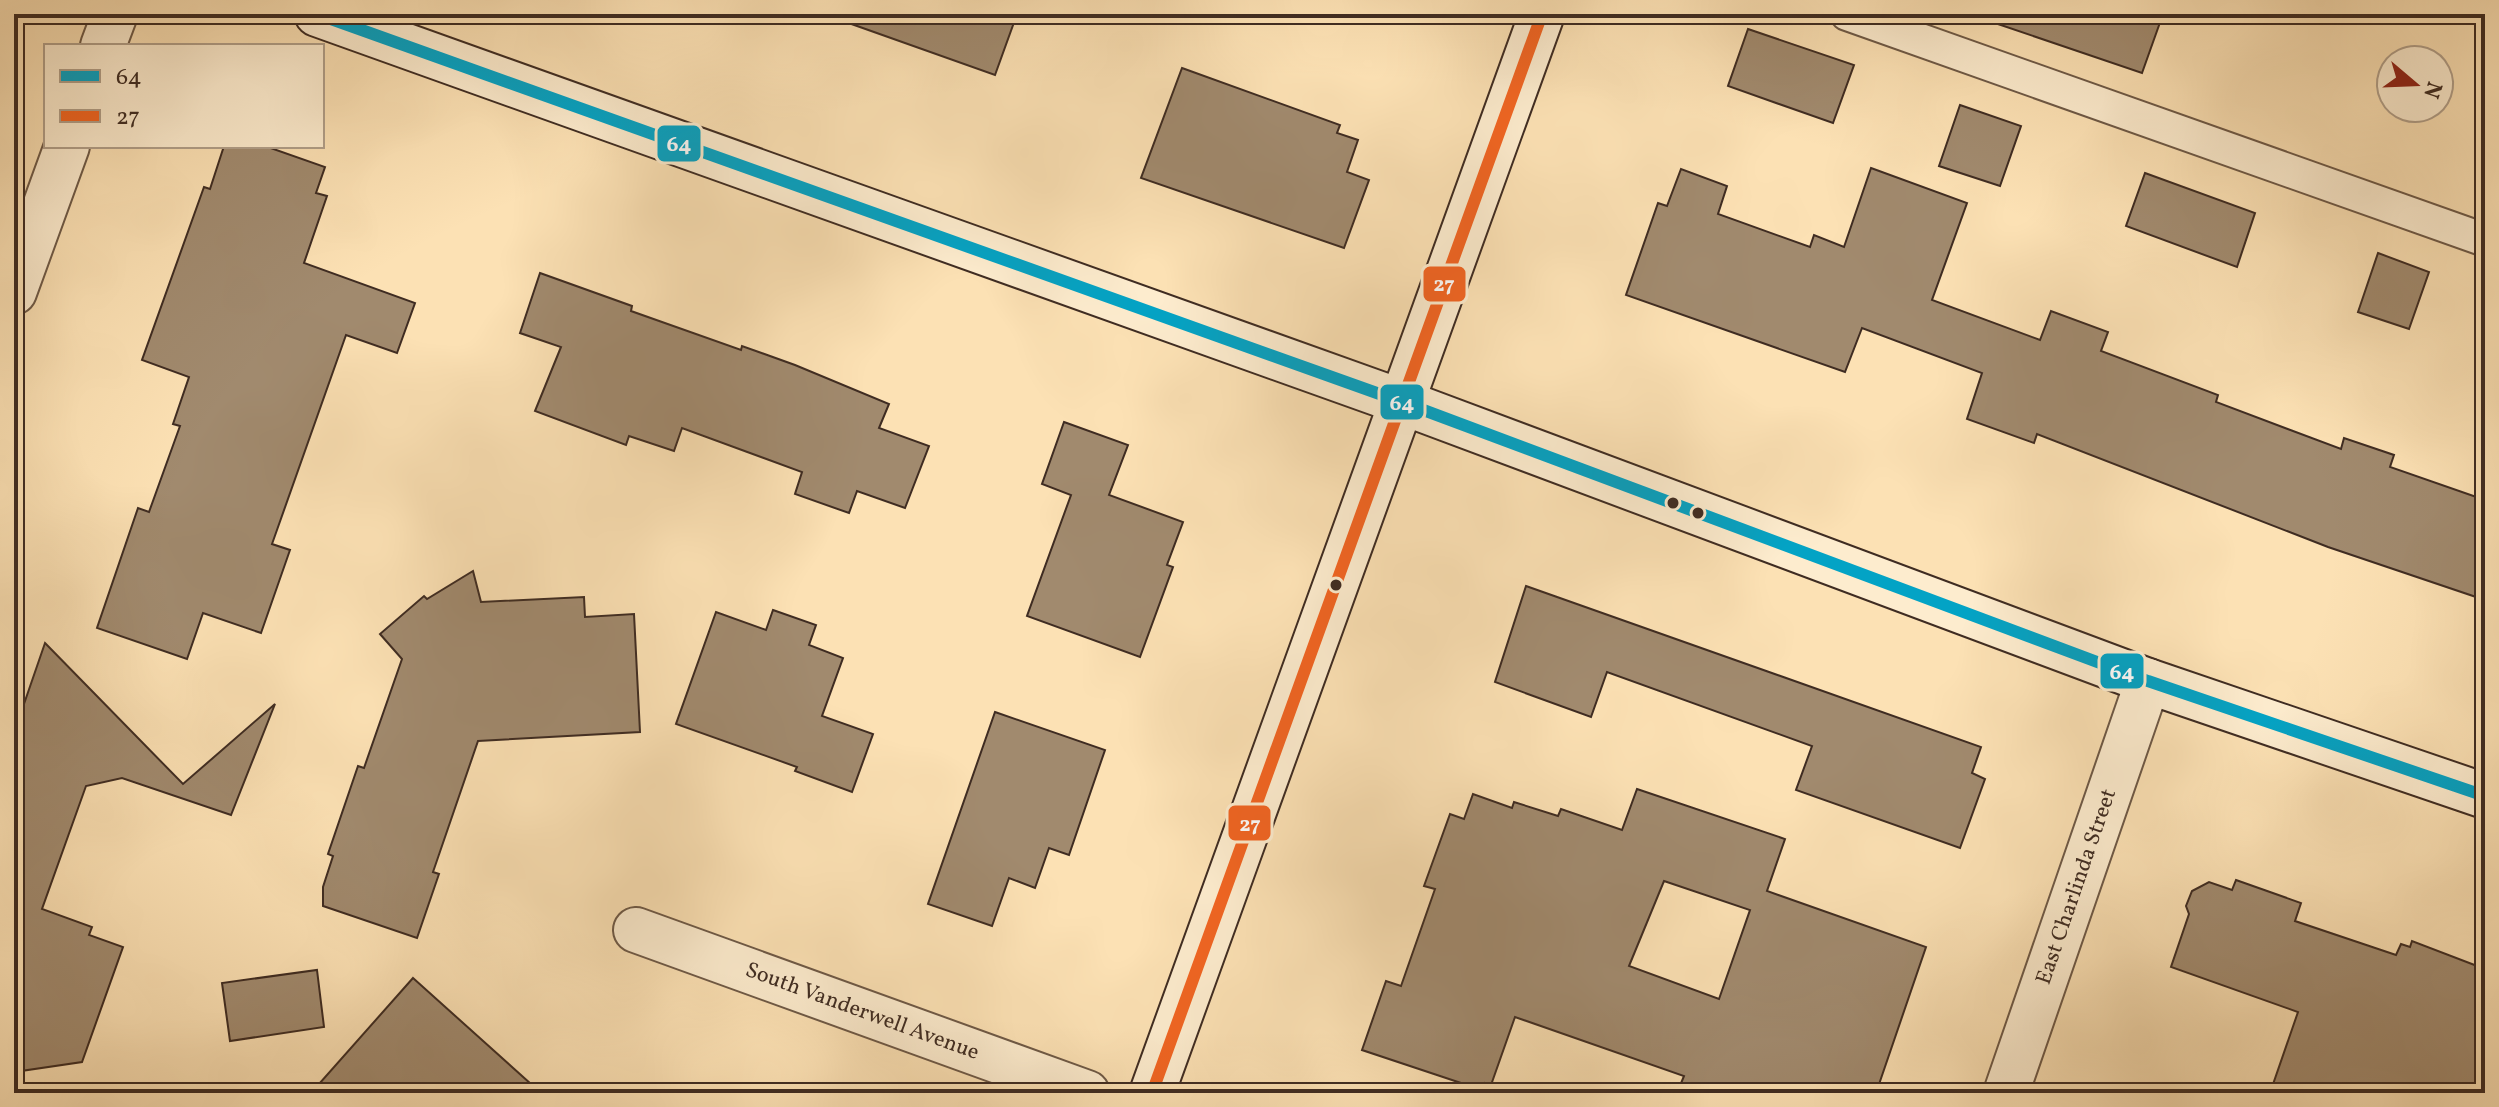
<svg xmlns="http://www.w3.org/2000/svg" width="2499" height="1107" viewBox="0 0 2499 1107" font-family="Vollkorn,serif">
<rect width="100%" height="100%" fill="#fce1b4"/>
<filter id="stains"><feTurbulence type="fractalNoise" baseFrequency=".0025" numOctaves="4"/><feColorMatrix values="0 0 0 0 .2 0 0 0 0 .09 0 0 0 0 .02 0 0 0 .5 -.17"/></filter>
<radialGradient id="worn" r=".72"><stop offset=".6" stop-color="#630" stop-opacity="0"/><stop offset="1" stop-color="#630" stop-opacity=".3"/></radialGradient>
<!-- building -->
<g fill="#a18a6e" stroke="#3f2c22" stroke-width="2" fill-rule="evenodd">
<path d="M844,14h173l-22,61 -152,-54z"/>
<path d="M1993,14h170l-21,59 -150,-51z"/>
<path d="M1748,29l106,36 -21,58 -105,-37z"/>
<path d="M1182,68l158,57 -3,8 21,7 -11,32 22,8 -25,68 -203,-70z"/>
<path d="M1960,105l61,21 -21,60 -61,-20z"/>
<path d="M224,146h41l60,21 -9,26 11,3 -23,67 111,40 -18,50 -51,-18 -74,209 18,6 -29,83 -58,-20 -16,46 -90,-31 41,-120 11,4 31,-86 -7,-2 16,-47 -47,-17 62,-173 6,2z"/>
<path d="M1871,168l96,35 -35,97 108,40 11,-29 57,21 -7,19 117,44 -2,7 125,47 3,-11 50,17 -4,12 95,33v100l-157,-53 -291,-113 -3,9 -67,-24 15,-46 -120,-45 -17,44 -219,-77 32,-92 9,3 14,-37 46,17 -9,28 92,33 4,-12 30,12z"/>
<path d="M2145,173l110,40 -18,54 -111,-41z"/>
<path d="M2378,253l51,19 -20,57 -51,-17z"/>
<path d="M540,273l92,33 -1,5 110,39 1,-4 53,19 94,39 -10,24 50,18 -24,62 -48,-17 -8,22 -54,-19 7,-22 -120,-44 -8,23 -45,-15 -3,9 -91,-34 26,-64 -41,-14z"/>
<path d="M1064,422l64,23 -19,50 74,27 -16,43 6,2 -33,90 -113,-41 44,-121 -29,-11z"/>
<path d="M473,571l8,31 103,-5 1,20 49,-3 6,118 -162,9 -45,131 6,2 -22,64 -94,-32v-19l10,-31 -5,-2 30,-88 6,2 38,-109 -22,-25 44,-38 3,3z"/>
<path d="M1526,586l455,161 -9,26 13,6 -25,69 -164,-58 16,-44 -205,-74 -16,45 -96,-35z"/>
<path d="M773,610l43,15 -7,20 34,13 -21,58 51,18 -21,58 -57,-21 2,-4 -121,-43 40,-112 50,18z"/>
<path d="M45,643l138,141 92,-80 -44,111 -109,-37 -36,8 -44,123 50,18 -3,8 34,12 -41,115 -68,10v-339z"/>
<path d="M995,712l110,38 -36,105 -20,-7 -14,40 -26,-10 -17,48 -64,-22z"/>
<path d="M1637,789l148,50 -18,52 159,56 -50,146h-199l7,-17 -169,-59 -24,68 -6,-2 -3,7 -120,-40 24,-69 15,5 34,-97 -11,-3 26,-72 14,5 9,-25 39,14 2,-6 44,14 3,-7 61,21zM1664,881l86,29 -31,89 -90,-33z"/>
<path d="M2236,880l65,23 -6,18 101,34 5,-11 9,3 2,-6 73,28v124h-215l28,-81 -127,-45 18,-53 -3,-8 6,-15 17,-9 23,8z"/>
<path d="M317,970l7,57 -94,14 -8,-58z"/>
<path d="M413,978l128,115h-230z"/>
</g>
<g fill="none" stroke-linecap="round" stroke-linejoin="round">
<defs>
<path id="lane" d="M1847,14l638,226"/>
<g id="street">
<path d="M103,46l12,-32"/>
<path d="M14,292l53,-146"/>
<path d="M636,930l451,163"/>
<path d="M2006,1093l142,-412"/>
</g>
<g id="secondary">
<path d="M317,14l1085,388 746,279 337,115"/>
<path d="M1152,1093l390,-1079"/>
</g>
</defs>
<!-- lane casing -->
<use href="#lane" stroke="#6e5946" stroke-width="36"/>
<!-- street casing -->
<use href="#street" stroke="#6e5946" stroke-width="48"/>
<!-- secondary casing -->
<use href="#secondary" stroke="#3f2c22" stroke-width="48"/>
<!-- lane -->
<use href="#lane" stroke="#fdecce" stroke-width="32"/>
<!-- street -->
<use href="#street" stroke="#fdecce" stroke-width="44"/>
<!-- secondary -->
<use href="#secondary" stroke="#fdecce" stroke-width="44"/>
<defs>
<path id="bus-1" d="M317,14l1085,388 746,279 337,115"/>
<path id="bus-2" d="M1152,1093l390,-1079"/>
</defs>
<!-- bus-1 casing -->
<use href="#bus-1" stroke="#fdecce" stroke-width="18"/>
<!-- bus-2 casing -->
<use href="#bus-2" stroke="#fdecce" stroke-width="18"/>
<!-- bus-1 -->
<use href="#bus-1" stroke="#03a3c5" stroke-width="12"/>
<!-- bus-2 -->
<use href="#bus-2" stroke="#f26522" stroke-width="12"/>
</g>
<!-- markers -->
<g fill="#3f2c22" stroke="#fdecce" stroke-width="3">
<circle cx="1673" cy="503" r="7"/>
<circle cx="1698" cy="513" r="7"/>
<circle cx="1336" cy="585" r="7"/>
</g>
<g text-anchor="middle" dominant-baseline="central" stroke-width="7" stroke-linejoin="round" paint-order="stroke">
<!-- street labels -->
<g font-size="22" fill="#3f2c22" stroke="#fdecce">
<text transform="translate(2077 887) rotate(-71)">East Charlinda Street</text>
<text transform="translate(862 1012) rotate(20)">South Vanderwell Avenue</text>
</g>
</g>
<g stroke="#fdecce" stroke-width="3">
<rect x="656" y="124" width="46" height="39" rx="8" fill="#03a3c5"/>
<rect x="1422" y="265" width="45" height="38" rx="8" fill="#f26522"/>
<rect x="1379" y="383" width="46" height="38" rx="8" fill="#03a3c5"/>
<rect x="2099" y="652" width="46" height="38" rx="8" fill="#03a3c5"/>
<rect x="1227" y="804" width="45" height="38" rx="8" fill="#f26522"/>
</g>
<g font-size="22" text-anchor="middle" font-weight="bold" fill="#fff">
<text x="679" y="151">64</text>
<text x="1444" y="291">27</text>
<text x="1402" y="410">64</text>
<text x="2122" y="679">64</text>
<text x="1250" y="831">27</text>
</g>
<!-- margin -->
<rect width="2499" height="1107" fill="none" stroke="#fce1b4" stroke-width="48"/>
<rect x="16" y="16" width="2467" height="1075" fill="none" stroke="#3f2c22" stroke-width="4"/>
<rect x="24" y="24" width="2451" height="1059" fill="none" stroke="#3f2c22" stroke-width="2"/>
<!-- legend -->
<rect x="44" y="44" width="280" height="104" fill="#fdecce" stroke="#b19f89" stroke-width="2"/>
<rect x="60" y="70" width="40" height="12" fill="#03a3c5" stroke="#b19f89" stroke-width="2"/>
<text x="116" y="84" font-size="24" fill="#3f2c22">64</text>
<rect x="60" y="110" width="40" height="12" fill="#f26522" stroke="#b19f89" stroke-width="2"/>
<text x="116" y="124" font-size="24" fill="#3f2c22">27</text>
<!-- north arrow -->
<g transform="translate(2415 84) rotate(109)"><circle r="38" fill="#fdecce" stroke="#b19f89" stroke-width="2"/>
<path d="M0-6L14 30L0 20L-14 30Z" fill="#8f2418"/>
<text y="-12" font-size="22" font-weight="bold" text-anchor="middle" fill="#3f2c22">N</text>
</g>
<rect width="100%" height="100%" filter="url(#stains)"/>
<rect width="100%" height="100%" fill="url(#worn)"/>
</svg>
